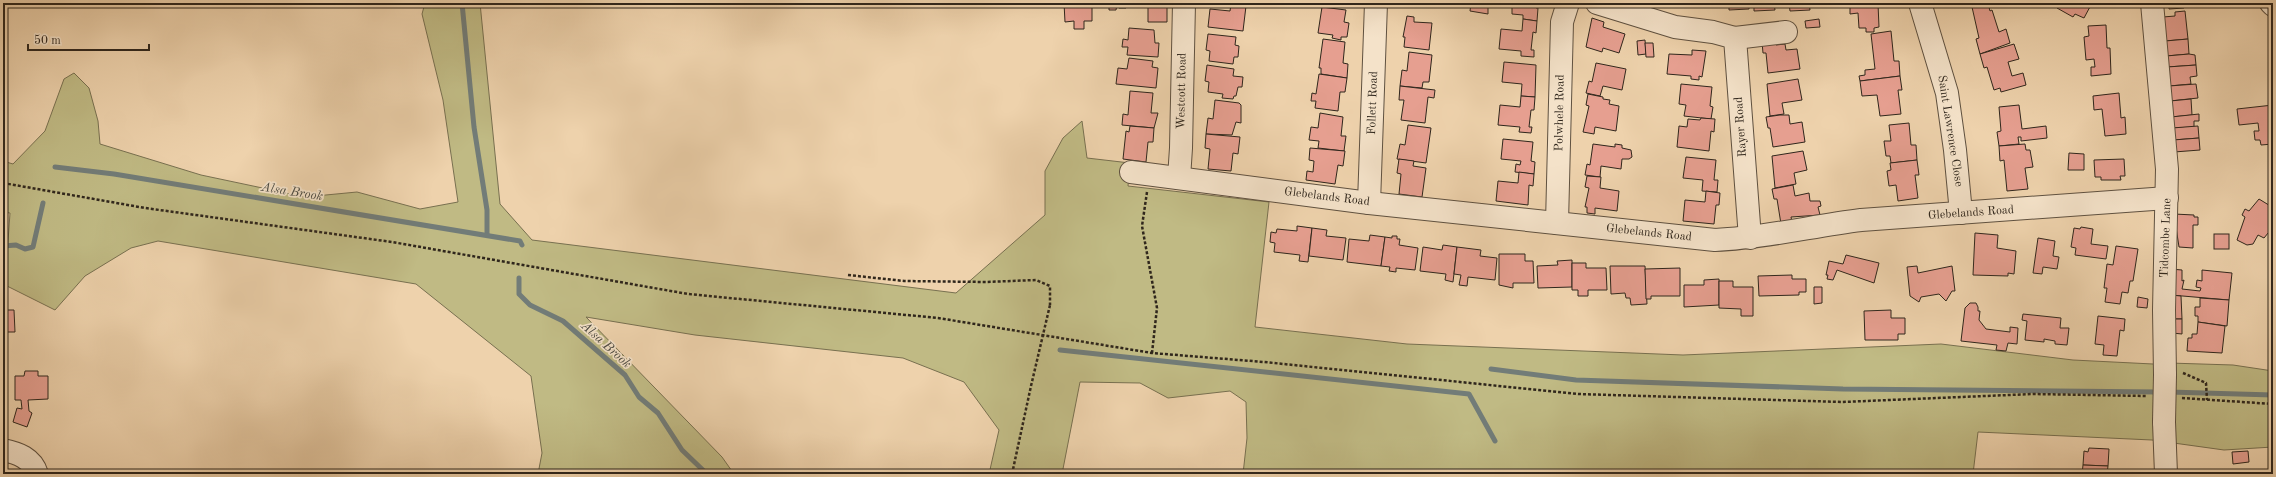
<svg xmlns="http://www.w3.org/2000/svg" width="2276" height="477" viewBox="0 0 2276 477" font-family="'Old Standard TT',serif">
<rect width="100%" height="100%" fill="#eed2ac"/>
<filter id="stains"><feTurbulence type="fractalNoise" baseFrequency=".005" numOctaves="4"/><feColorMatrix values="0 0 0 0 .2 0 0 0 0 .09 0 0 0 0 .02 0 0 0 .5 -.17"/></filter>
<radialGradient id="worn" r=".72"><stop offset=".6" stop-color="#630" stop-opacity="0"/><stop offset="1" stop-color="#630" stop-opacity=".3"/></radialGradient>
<!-- green -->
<path fill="#c0ba84" stroke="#787050" d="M425,3h55l20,201 32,36 424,53 89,-78v-44l18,-33 19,-17 5,37 43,5 -2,23 141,16 -14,125 152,17 276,11 258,-11 132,16 80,4 16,-1 64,2 40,6v76l-49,3 -72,-10 -174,-8 -5,42h-730l4,-36 -1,-36 -16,-11 -62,7 -28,-15 -60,-1 -18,92h-73l10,-44 -35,-48 -61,-24 -208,-23 -109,-18 136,140 12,17h-196l4,-21 -11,-77 -115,-92 -258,-43 -27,7 -46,28 -30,34 -50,-25 5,-72 -7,-1v-51l10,3 32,-33 19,-52 10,-6 15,15 9,33 2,23 101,31 104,22 52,-5 63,17 38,-7 -15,-102 -21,-86z"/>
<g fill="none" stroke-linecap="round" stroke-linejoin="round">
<!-- stream -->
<g stroke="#727c78" stroke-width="5">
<path d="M462,3l12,124 13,83v25"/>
<path d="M55,167l59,7 406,67 2,4"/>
<path d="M3,246l13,-1 9,4 8,-2 10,-44"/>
<path d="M519,278v16l11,11 33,16 62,54 14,22 19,16 24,37 25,24"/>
<path d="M1060,350l409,44 26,47"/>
<path d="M1491,369l85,11 267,9 316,3"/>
<path d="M2169,392l104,3"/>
</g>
</g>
<!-- building -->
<g fill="#e69f90" stroke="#2f261c">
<path d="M1064,3h28v18h-8v8h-10v-8l-9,1z"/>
<path d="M1107,3h21l-2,5h-7v-4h-2l-1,6h-7v-7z"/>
<path d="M1134,3h33v19h-19v-15h-15z"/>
<path d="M1321,3h26v3z"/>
<path d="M1471,3l17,4v7l-18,-3z"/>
<path d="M1504,3h32v5h2l-1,13 -14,-2v-4l-11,-1v-7l-8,-1z"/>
<path d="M1729,3h20v6l-20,1z"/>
<path d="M1754,3h20l1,7 -21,1z"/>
<path d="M1789,3h20l1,7 -20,1z"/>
<path d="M1850,3h33l-5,1 1,23 -5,1v4h-8v-4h-7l-1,-15 -8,1z"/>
<path d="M1988,3l2,8 2,-1 7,22 7,-3 4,14 -30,11 -4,-15 3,-1 -7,-31z"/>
<path d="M2052,3h40l-8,15 -9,-4 -2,3 -16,-9 1,-2z"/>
<path d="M2169,3h15v5l-15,1z"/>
<path d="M2202,3h18l-18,2z"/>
<path d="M1231,4l15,2 -3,25 -35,-4 2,-18 20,2z"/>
<path d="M1322,7l24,3 -2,12 5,1 -2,14h-6v3l-9,-2 1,-3 -15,-2z"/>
<path d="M2185,11l3,28 -23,2 -2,-24 12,-1v-4z"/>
<path d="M1407,16l7,1v5l18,1 -3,27 -25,-3 1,-10h-2z"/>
<path d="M1592,18l12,4 -1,5 22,7 -6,19 -16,-5 -1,4 -16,-5z"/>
<path d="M1523,19l14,2 -1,12 -3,-1 -2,18h3v7l-13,-1v-5l-22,-2 2,-20 21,2z"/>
<path d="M1819,19l1,8 -14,1 -1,-7z"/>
<path d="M2106,25l1,23h3l1,26 -20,2v-9h4l-1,-8 -8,1 -2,-23 5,-1 -1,-10z"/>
<path d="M1129,28l25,2 1,13h4l-1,14 -31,-2 1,-8h-6l1,-8 5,1z"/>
<path d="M1891,31l3,30h5l1,15 -40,5 -1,-5 6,-1v-5l10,-1 -4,-35z"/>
<path d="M1208,34l28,3 -1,8 4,1 -1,11h-4l-1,7 -24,-3 1,-10 -4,-1z"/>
<path d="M1323,39l22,3 -2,21 5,1 -1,14 -26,-4v-6h-2z"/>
<path d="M2188,39l1,15 -23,2 -1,-15z"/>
<path d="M1645,40l1,14 -8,1 -1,-14z"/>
<path d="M1776,40v5l9,-1 1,6 11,-1 3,20 -32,4 -2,-20h-3l-1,-11z"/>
<path d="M1645,43h8l1,14h-8z"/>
<path d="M2014,44l5,15 -11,3 4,14 11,-3 3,12 -25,7 -1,-4 -6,2 -7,-23 -3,1 -4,-14z"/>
<path d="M1692,50l14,1 -4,26 -3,-1v4l-8,-1v-3l-24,-2 2,-20 23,1z"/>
<path d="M1409,52l23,3 -3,27h-6l-1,6 -22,-2 2,-16 5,1z"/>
<path d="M2189,54l6,1 1,10 -29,2 -1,-11z"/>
<path d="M1129,58l24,3 -1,6 6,1 -2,20 -40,-4 2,-16 9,1z"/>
<path d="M1504,62l32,3 -1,32 -14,-1 1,-12 -20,-2z"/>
<path d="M1596,63l30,6 -4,21 -19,-4 -3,10 -14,-3 3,-12 3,1z"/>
<path d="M1207,65l27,4 -1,7 10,1 -1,10h-4l-2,9h-2l-1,3 -11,-1 1,-4 -15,-2 1,-10 -4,-1z"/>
<path d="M2196,65l1,11 -7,1 1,7 -22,2 -2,-19z"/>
<path d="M1319,74l28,4 -2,14h-5l-2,19 -23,-3 1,-7h-5l1,-8 4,1z"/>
<path d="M1900,76l2,14h-4l3,24 -21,2 -3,-21 -15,1 -2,-15z"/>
<path d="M1798,79l4,21 -20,3 2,11 -14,2 -3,-32z"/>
<path d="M1681,84l31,3 -2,19 3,1 -2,12 -27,-3 2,-11 -7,-1z"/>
<path d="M2196,84l2,14 -28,3 -1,-15z"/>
<path d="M1400,86l35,4 -1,8 -6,-1 -3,26 -24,-3 3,-20h-5z"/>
<path d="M1130,91l23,2 -2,20h7l-4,15 -32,-3 1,-11 5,1z"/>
<path d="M2119,93l2,25 4,-1 1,17 -21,2 -3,-27 -8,1 -1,-14z"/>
<path d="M1588,94l15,3v2l7,1 -1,4 10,2 -3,25 -21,-4 -1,7 -11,-2 6,-26 -3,-1z"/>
<path d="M1521,96l14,1 -1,13h-3l-2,17h3l-1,6 -12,-1 1,-5 -22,-2 2,-20 20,2z"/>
<path d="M2191,99l1,16 -21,2 -1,-16z"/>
<path d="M1215,100l24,3 2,2v18l-5,-1 -4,13 -26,-1 2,-16 5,1z"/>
<path d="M2019,105l3,24 24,-3 1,12 -26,3v-4h-3l1,7 -20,2 -2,-14 4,-1 -2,-24z"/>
<path d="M2273,105v39l-12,1 -1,-5h-5l-1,-9h5l-1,-8 -19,2 -2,-16z"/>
<path d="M1320,113l23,4 -2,19h5l-2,15 -26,-3 1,-7 -10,-1 2,-13 7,1z"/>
<path d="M2199,114v7h-5v6l-22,1 -1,-11z"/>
<path d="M1780,115h9l1,9 12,-2 3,20 -32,5 -3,-19h-2l-2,-11z"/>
<path d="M1701,118l14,1 -1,13 -3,-1 -2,20 -32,-4 2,-21 8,1 1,-8 12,1z"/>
<path d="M1909,123l2,22h5l1,15 -26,3 -1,-7h-4l-2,-15h7l-2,-16z"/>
<path d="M1408,125l23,3 -5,35 -29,-4 3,-15 5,1z"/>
<path d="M1130,126l24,2 -1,14h-5l-2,20 -23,-3 3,-28 3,1z"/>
<path d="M2198,126l1,12 -26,2 -1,-12z"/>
<path d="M1206,134l34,3 -2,17 -5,-1 -2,18 -23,-2 2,-20 -5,-1z"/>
<path d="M2199,138l1,12 -26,2 -1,-12z"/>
<path d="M1503,139l30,3 -2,19 4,1 -1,12 -19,-2 1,-8 4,1 1,-4 -20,-2z"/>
<path d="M1593,144l22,3v-3l7,1v3l9,2 1,7 -3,2h-7l-1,10 -20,-3 -1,11 -15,-2 2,-11 3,1z"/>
<path d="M2025,144l1,6h4l3,17 -8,1 3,21 -21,2 -3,-31 -4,1 -1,-15z"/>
<path d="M1310,148l35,3 -2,15 -5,-1 -3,19 -29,-4 1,-9 6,1 1,-11 -5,-1z"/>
<path d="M1803,151l4,19 -13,3 2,11 -21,4 -3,-32z"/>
<path d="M2069,153l15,1v16h-16z"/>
<path d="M1686,157l30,3 -2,20h4l-1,12 -15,-1 1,-11 -20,-2z"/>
<path d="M1399,159l15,2 -1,5 13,2 -4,29 -23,-3 2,-20 -4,-1z"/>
<path d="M2124,159l1,17h-5l1,4h-20v-3h-6l-1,-17z"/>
<path d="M1917,160l2,15h-4l3,23 -20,3 -2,-16 -7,1 -2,-15 4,-1 -1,-7z"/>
<path d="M1519,172l15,2 -1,12 -4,-1 -1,20 -32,-4 2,-20 20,2z"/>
<path d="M1587,176l14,1 -1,11 19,3 -2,20 -22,-3v6l-8,-1v-6h-2l4,-19 -4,-1z"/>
<path d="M1793,185l2,11 14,-3 1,8h10l1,5 -3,1 2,8 -29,2 1,5 -11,2 -4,-25h-3l-2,-10z"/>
<path d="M1706,191l14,2 -1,12h-3l-2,19 -31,-3 2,-21 20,2z"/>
<path d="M2259,199l13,8 -3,5 4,-1v16l-9,11 -6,-3 -5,9 -6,1 -10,-5 8,-23 -3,-2 3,-6 4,2z"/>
<path d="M2174,214l20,1v2h4v8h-5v23l-14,-1z"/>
<path d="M1297,226l15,2 -4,34 -9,-1 1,-6 -26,-3 1,-9 -5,-1 1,-10 5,1 1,-4 20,2z"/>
<path d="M2081,227l12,2 -2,15 17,2 -2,13 -31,-4 1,-7 -5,-1 3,-19 6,1z"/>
<path d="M1312,228l15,2 -1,6 20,2 -3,22 -34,-4z"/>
<path d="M1975,233l23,2 -1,13 19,3 -2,23 -6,-1v3l-35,-1z"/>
<rect x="2214" y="234" width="15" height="15"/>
<path d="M1370,235l15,2 -4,29 -34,-4 2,-23 20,2z"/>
<path d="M1392,236h5v3h3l-1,6 19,3 -3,22 -19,-2v4l-7,-1 1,-4 -9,-1 4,-29 7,1z"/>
<path d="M2038,238l17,3 -2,15 6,1 -2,12 -14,-2 -1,7 -9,-1z"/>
<path d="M1443,245l14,2 -4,35 -8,-2 1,-6 -26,-3 3,-24 19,3z"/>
<path d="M2116,246l22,3 -5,32h-3l-2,12 -6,-1 -2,12 -15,-2 2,-14h-3l3,-24 6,1z"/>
<path d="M1457,247l24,3 -1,6 17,2 -2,22 -27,-3 -1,9 -8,-1 2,-10 -7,-1z"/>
<path d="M1499,254h26v7h8l1,22h-21v5l-14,-3z"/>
<path d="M1846,255l33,8 -5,20 -37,-13 -4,10 -6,-1 1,-4h-2l3,-14 14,3z"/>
<path d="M1572,260v27l-34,1 -1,-22 21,-1 -1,-4z"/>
<path d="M1572,263h14v5h20l1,22h-19v6h-10v-6h-6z"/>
<path d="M1610,266h35l2,38 -16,1 -1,-7h-4l-1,-5 -14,1z"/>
<path d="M1917,266l1,7 34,-7 3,25h-3l-6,10 -7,-7 -18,3 -2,5 -9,-6 -3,-29z"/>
<path d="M1680,268v28h-29v3h-5l-1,-30z"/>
<path d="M2170,269l12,1v11l2,-1 -2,9 18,2 1,-3 -5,-1 1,-7 5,1v-11l30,3 -3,27 -58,-5z"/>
<path d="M1792,275v4h14v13h-7v3l-40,1 -1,-20z"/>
<path d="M1719,279v26l-35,2v-22h20v-5z"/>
<path d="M1719,281h14v6h20v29h-12v-7l-22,-1z"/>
<path d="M1814,287h8v16l-8,1z"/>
<path d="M2171,295l10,1 1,23h-11z"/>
<path d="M2138,297l10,2 -1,9 -10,-1z"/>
<path d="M2200,298l29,2 -2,26 -29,-4v-6h-3v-9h5z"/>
<path d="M1970,303h6l2,4v4h2l-1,9 7,9 24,3v-5l8,1 -1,16 -9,-1 -2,8 -10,-1 1,-5 -36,-4 4,-33z"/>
<path d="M7,310h7l1,22h-8z"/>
<path d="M1891,310v8h14v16h-7v6h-33l-1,-29z"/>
<path d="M2023,314l38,4 -1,10h9l-2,17 -12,-1v-3l-11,-2v3l-19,-2 2,-19 -5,-1z"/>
<path d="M2098,316l27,3 -1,12 -4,-1 -3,26 -14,-1 1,-10 -9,-1z"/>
<path d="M2171,319h11v15l-10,-1z"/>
<path d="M2198,322l27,4 -3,27 -35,-2 1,-13h4v-4h5z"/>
<path d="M25,371h13v5h10v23l-20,1 1,11 3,2 -5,14 -14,-5 4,-14 5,1 -1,-9h-6v-24h9z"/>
<path d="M2089,448l20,1 -1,17 -25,-1 1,-14 4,1z"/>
<path d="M2248,451l1,11 -16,2 -1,-12z"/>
<path d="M2083,465l25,1 -1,8h-25z"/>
</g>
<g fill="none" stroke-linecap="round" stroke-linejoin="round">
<defs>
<g id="minor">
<path d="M1597,3l78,24 38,5 22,6 15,200"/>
<path d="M1920,3l27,90 8,57 6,63"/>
<path d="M2152,3l15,166 -3,141 1,65"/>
<path d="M2271,3l2,2"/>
<path d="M1735,38l51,-6"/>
<path d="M1131,172l238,31 346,37c50,-2 97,-14 146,-20l306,-22"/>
<path d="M1179,178l2,-30 3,-145"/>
<path d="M1369,203l7,-200"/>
<path d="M1557,223l5,-201 6,-19"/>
<path d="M2164,422l2,52"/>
<path d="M3,450c15,3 29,8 34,24"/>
</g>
</defs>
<!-- minor casing -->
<use href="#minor" stroke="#5f5140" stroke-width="24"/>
<!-- path -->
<g stroke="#2f261c" stroke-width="2.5" stroke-dasharray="3 2" stroke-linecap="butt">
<path d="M3,183l142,25 247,34 296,52 250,24 214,35 112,9 314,32 264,8 191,-8 114,2"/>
<path d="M1147,192l-5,34 15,82 -5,45"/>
<path d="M848,275l56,6 82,1 50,-2 14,6v19"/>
<path d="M2183,373l23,10 1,17"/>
<path d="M2182,398l91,6"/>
<path d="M1012,474l19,-88"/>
</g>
<!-- minor -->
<use href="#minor" stroke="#f4e2c9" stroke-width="22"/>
<defs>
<path id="minor-bridge" d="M2164,422l1,-47"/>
</defs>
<!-- minor-bridge casing -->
<use href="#minor-bridge" stroke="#5f5140" stroke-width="24" stroke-linecap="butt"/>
<!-- path-bridge -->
<path stroke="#2f261c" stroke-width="2.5" stroke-dasharray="3 2" stroke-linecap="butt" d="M1031,386l19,-81"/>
<!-- minor-bridge -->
<use href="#minor-bridge" stroke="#f4e2c9" stroke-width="22"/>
</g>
<g text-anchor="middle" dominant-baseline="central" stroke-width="3.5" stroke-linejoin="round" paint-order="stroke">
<!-- street labels -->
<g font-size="12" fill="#2f261c" stroke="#f4e2c9">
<text transform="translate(1182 91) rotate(-89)">Westcott Road</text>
<text transform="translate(1373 103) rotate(-88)">Follett Road</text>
<text transform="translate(1560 113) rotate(-89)">Polwhele Road</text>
<text transform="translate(1741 127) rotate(-94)">Rayer Road</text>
<text transform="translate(1950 131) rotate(81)">Saint Lawrence Close</text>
<text transform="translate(1327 197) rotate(7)">Glebelands Road</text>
<text transform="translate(1971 213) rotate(-4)">Glebelands Road</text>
<text transform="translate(1649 233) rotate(6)">Glebelands Road</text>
<text transform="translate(2166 238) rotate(-88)">Tidcombe Lane</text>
</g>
<!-- water labels -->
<g font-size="13" font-style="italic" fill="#4b4a42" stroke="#f4e2c9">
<text transform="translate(292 192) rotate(9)">Alsa Brook</text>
<text transform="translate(606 345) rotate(42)">Alsa Brook</text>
</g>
</g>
<!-- margin -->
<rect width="2276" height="477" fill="none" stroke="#eed2ac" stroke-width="16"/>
<rect x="4" y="4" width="2268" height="469" fill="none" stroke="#2f261c" stroke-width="2"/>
<rect x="8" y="8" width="2260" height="461" fill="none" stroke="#2f261c"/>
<!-- scale -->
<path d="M28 44v6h121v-6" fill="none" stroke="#2f261c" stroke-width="2"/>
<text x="34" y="44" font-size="12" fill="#2f261c" stroke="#f4e2c9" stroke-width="3" paint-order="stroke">50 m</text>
<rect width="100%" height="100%" filter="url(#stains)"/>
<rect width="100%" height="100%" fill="url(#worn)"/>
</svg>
